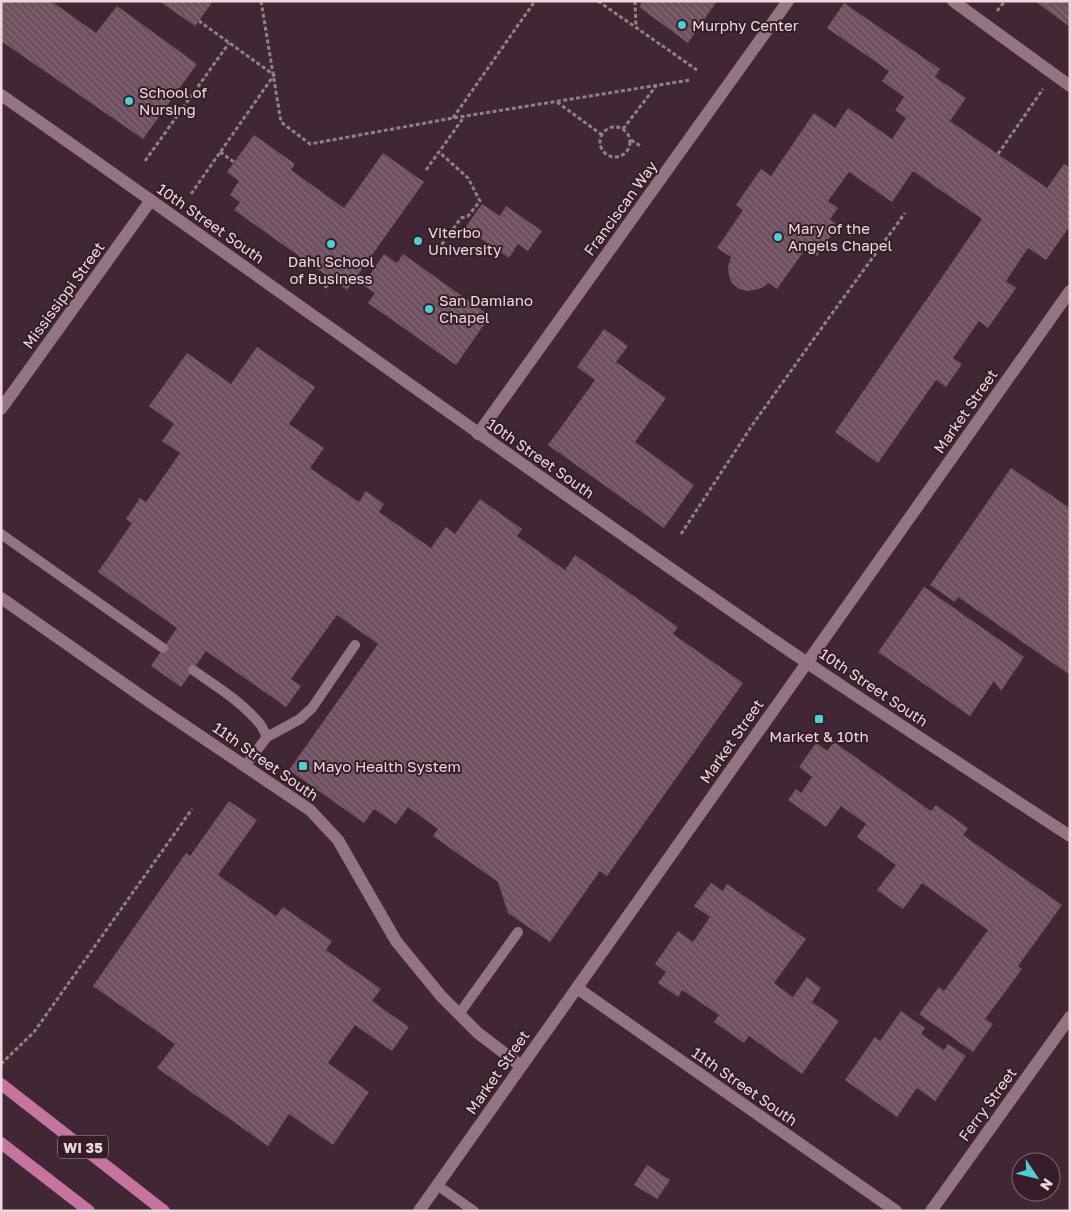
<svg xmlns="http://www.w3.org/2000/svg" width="1071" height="1212" viewBox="0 0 1071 1212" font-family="'Golos Text',sans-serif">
<defs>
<pattern id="building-back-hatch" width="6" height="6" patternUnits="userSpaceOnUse" patternTransform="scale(1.25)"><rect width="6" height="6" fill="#6e505e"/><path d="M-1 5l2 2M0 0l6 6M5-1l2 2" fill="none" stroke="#836975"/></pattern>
</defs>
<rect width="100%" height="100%" fill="#412734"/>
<!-- building -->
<g fill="url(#building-back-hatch)">
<path d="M1,1h50l45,32 21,-27 80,58 -54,75 -142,-98z"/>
<path d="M159,1h54l-18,25z"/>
<path d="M643,1h74l-29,42 -49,-36z"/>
<path d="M1035,1h35v26z"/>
<path d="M844,3l96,66 -5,8 31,21 -16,23 97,67 17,-24 6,4v58l-24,34 -18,-12 -22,33 10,7 -28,40 -9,-7 -26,37 9,6 -16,23 -10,-7 -58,83 -43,-31 147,-213 -69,-48 -21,31 -43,-30 -21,29 10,7 -8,11 8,6 -21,31 -11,-8 -29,41 -8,-6 -7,5 -8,2 -7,1 -8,-2 -7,-6 -3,-7 -1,-9 3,-10 -14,-9 26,-38 -7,-5 25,-36 10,7 43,-63 21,15 13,-20 44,31 14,-21 -11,-8 9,-13 -22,-16 7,-10 -62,-43z"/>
<path d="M254,135l41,29 -4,6 53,38 39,-55 41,29 -77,108 -113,-80 6,-8 -10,-7 9,-14 -12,-9z"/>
<path d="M482,204l18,12 6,-10 36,25 -14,20 -10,-7 -9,14 -44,-30z"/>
<path d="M384,254l13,9 6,-9 87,62 -34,49 -88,-62 7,-10 -12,-8z"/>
<path d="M604,329l24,17 -12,16 50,36 -31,44 59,43 -30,43 -116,-83 47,-65 -18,-13z"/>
<path d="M257,347l58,40 -26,37 35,24 -14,20 49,34 7,-11 18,13 -5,8 52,36 15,-21 9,7 25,-35 42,30 -5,7 48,34 10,-15 103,72 -5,7 70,49 -136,193 -7,-5 -50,71 -42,-29 -10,-31 -65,-46 5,-7 -30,-22 -12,17 -22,-15 -10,14 -75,-53 89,-126 -41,-29 -46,64 10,7 -15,21 -80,-56 -25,36 -30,-21 26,-38 -79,-56 34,-49 -6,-4 14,-21 6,4 34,-49 -18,-12 12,-17 -25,-18 38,-53 44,31z"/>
<path d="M1011,468l59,40v167l-112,-78 -3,5 -25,-17z"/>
<path d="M924,587l100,70 -23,34 -7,-10 -24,35 -92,-64z"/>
<path d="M834,742l97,69 5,-6 32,23 -5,7 99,70 -44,61 4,3 -37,50 8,5 -20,28 -54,-38 20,-27 5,4 44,-61 -66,-47 -19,26 -26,-19 19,-25 -39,-28 9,-13 -25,-18 -15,21 -38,-27 8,-11 5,4 11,-16 -13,-10 17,-24 11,8z"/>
<path d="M229,801l28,19 -39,55 58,41 7,-9 49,34 -6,9 55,39 -9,12 37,26 -17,24 -37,-26 -27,38 41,29 -36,53 -44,-31 -21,32 -111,-78 18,-24 -82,-58 93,-133 4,3z"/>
<path d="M711,883l12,8 4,-7 79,55 -32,44 19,14 14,-20 14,11 -9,14 27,19 -37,53 -53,-38 -5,7 -30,-21 5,-7 -37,-25 -4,7 -20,-14 8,-11 -11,-8 23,-33 15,11 17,-25 -16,-11z"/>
<path d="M901,1011l24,17 -4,6 23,16 4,-6 18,12 -31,45 -18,-13 -20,29 -52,-37 30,-43 5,4z"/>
<path d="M647,1165l23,15 -13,19 -23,-14z"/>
</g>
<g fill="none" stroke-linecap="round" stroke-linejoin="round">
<!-- path -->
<g stroke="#947e88" stroke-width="3" stroke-dasharray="4 2.5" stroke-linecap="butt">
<path d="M261,1l20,121 29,22 143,-26 237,-38"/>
<path d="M598,1l99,69"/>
<path d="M635,1l1,26"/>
<path d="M997,11l8,-10"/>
<path d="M557,102l45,33"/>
<path d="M453,118l82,-117"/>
<circle cx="615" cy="142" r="15"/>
<path d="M623,129l33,-43"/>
<path d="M631,140l11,7"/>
<path d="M220,152l14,10"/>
<path d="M998,154l45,-65"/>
<path d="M145,161l84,-118"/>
<path d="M426,170l38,-53"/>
<path d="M191,194l83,-119 -75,-54"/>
<path d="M434,255l27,-37 7,-2 12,-15 -12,-23 -29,-26"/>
<path d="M325,288l6,-9"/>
<path d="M681,534l72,-110 65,-91 87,-120"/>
<path d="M1,1064l33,-32 158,-223"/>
</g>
<!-- lane -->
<g stroke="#947483" stroke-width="10">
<path d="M1,534l162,114"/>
<path d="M193,670c23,16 49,32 67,54 3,4 5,9 7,13"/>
<path d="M245,766l22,-29 33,-18 12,-11 43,-63"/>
<path d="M459,1014l59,-82"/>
<path d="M437,1185l37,26"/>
</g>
<!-- street -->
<g stroke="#947483" stroke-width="12">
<path d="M953,1l117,85"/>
<path d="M1,95c261,182 518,370 780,550 95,65 193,128 289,191"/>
<path d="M1,409l150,-209"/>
<path d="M478,434l310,-433"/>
<path d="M1,598l146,102 163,110 28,30 58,101 45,55 37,37 43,33"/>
<path d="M577,988l319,223"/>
<path d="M419,1211l651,-920"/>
<path d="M931,1211l139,-194"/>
</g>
<!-- primary -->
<g stroke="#c6749f" stroke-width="12">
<path d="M1,1084l163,127"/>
<path d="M1,1143l88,68"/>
</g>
</g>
<!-- markers -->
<g fill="#51ccd1" stroke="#371d2a" stroke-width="2">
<circle cx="682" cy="25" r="5"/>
<circle cx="129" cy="101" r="5"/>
<circle cx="778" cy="237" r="5"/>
<circle cx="418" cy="241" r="5"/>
<circle cx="331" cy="244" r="5"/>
<circle cx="429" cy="309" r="5"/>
<rect x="814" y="714" width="10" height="10" rx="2.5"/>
<rect x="298" y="761" width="10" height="10" rx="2.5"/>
</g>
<g text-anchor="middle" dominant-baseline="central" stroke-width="4" stroke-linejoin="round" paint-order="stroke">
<!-- shield labels -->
<rect fill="#371d2a" stroke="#b5a1aa" stroke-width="1" x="58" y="1135.5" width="50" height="23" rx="4"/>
<g font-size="14" font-weight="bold" fill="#ebd9e1">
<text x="83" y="1147">WI 35</text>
</g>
<!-- poi labels -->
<g font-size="15" fill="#ebd9e1" stroke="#371d2a" text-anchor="start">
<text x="692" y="25">Murphy Center</text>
<text x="139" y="92">School of<tspan x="139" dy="17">Nursing</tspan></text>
<text x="788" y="228">Mary of the<tspan x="788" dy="17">Angels Chapel</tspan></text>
<text x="428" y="232">Viterbo<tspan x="428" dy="17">University</tspan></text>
<text x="331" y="261" text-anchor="middle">Dahl School<tspan x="331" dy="17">of Business</tspan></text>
<text x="439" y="300">San Damiano<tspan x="439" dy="17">Chapel</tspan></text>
<text x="819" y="736" text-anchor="middle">Market &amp; 10th</text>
<text x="313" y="766">Mayo Health System</text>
</g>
<!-- street labels -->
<g font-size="15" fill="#ebd9e1" stroke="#371d2a">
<text transform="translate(620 208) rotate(-54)">Franciscan Way</text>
<text transform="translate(211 223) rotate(35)">10th Street South</text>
<text transform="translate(63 295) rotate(-54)">Mississippi Street</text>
<text transform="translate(965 411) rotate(-55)">Market Street</text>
<text transform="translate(541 458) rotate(35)">10th Street South</text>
<text transform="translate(874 687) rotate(34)">10th Street South</text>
<text transform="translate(731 741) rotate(-55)">Market Street</text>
<text transform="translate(266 761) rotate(35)">11th Street South</text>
<text transform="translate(497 1072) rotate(-55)">Market Street</text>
<text transform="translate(745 1086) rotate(35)">11th Street South</text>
<text transform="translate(987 1104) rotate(-54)">Ferry Street</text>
</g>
</g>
<!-- border -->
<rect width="1071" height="1212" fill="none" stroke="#ebd9e1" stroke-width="5"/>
<!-- north arrow -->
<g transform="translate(1036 1177) rotate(125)"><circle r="24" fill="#371d2a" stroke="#7f6873"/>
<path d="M0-4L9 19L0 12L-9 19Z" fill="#51ccd1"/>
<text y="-8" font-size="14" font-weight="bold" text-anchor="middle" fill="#ebd9e1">N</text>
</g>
</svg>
